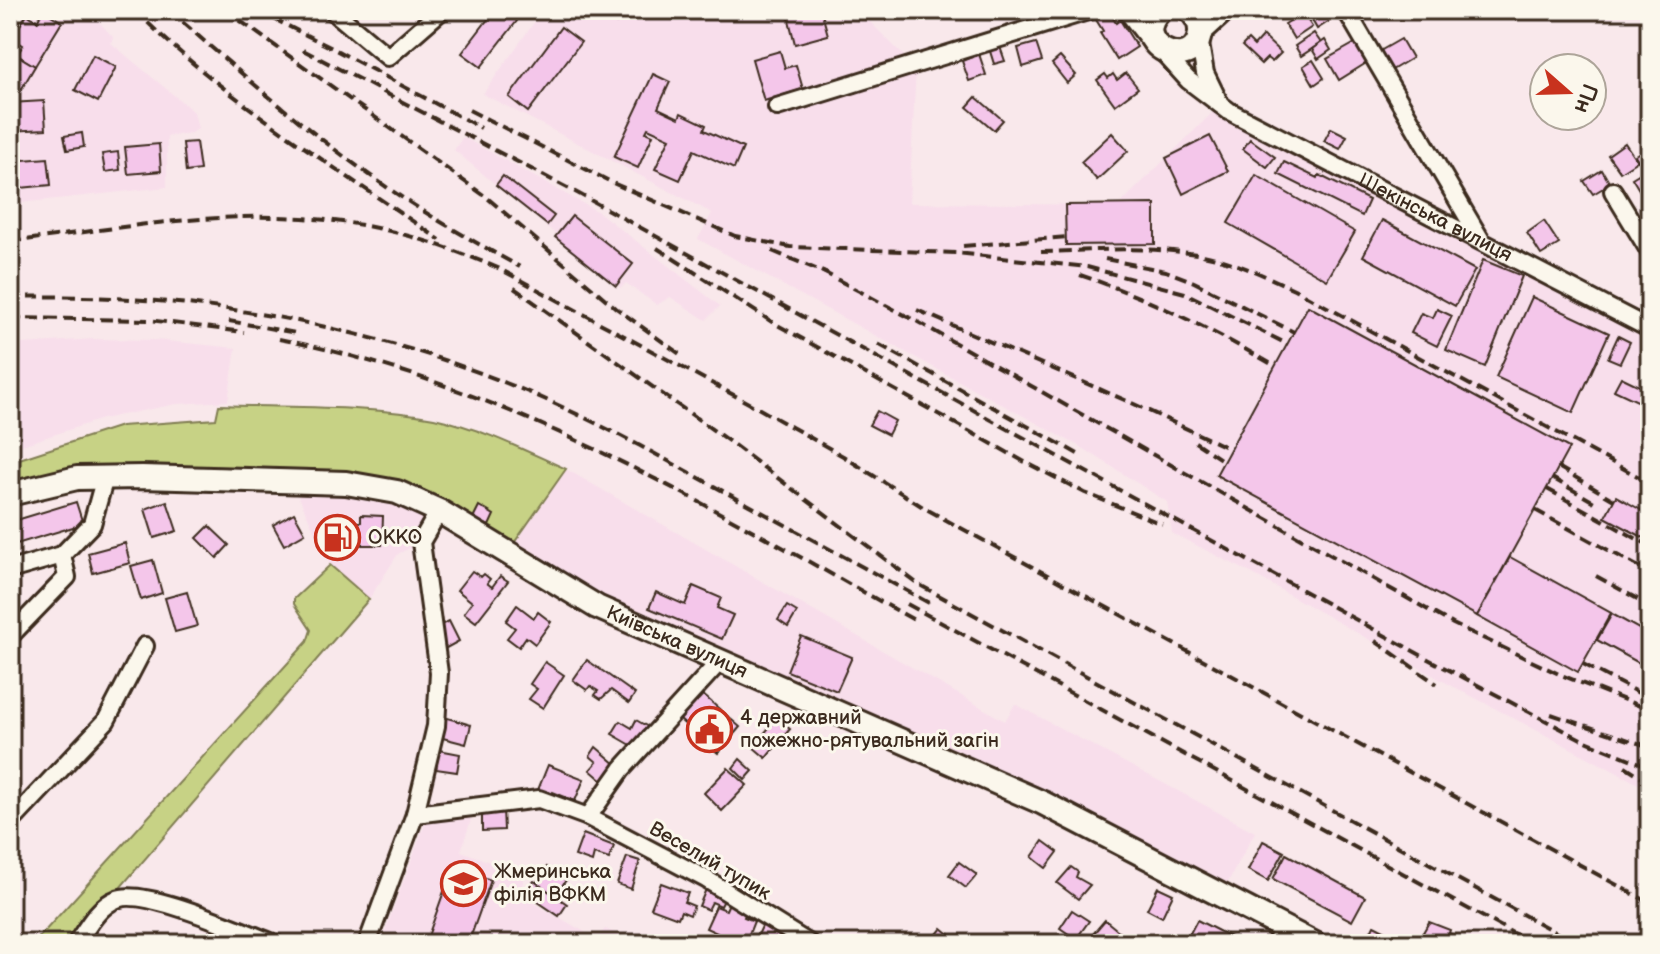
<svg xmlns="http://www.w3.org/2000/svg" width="1660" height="954" viewBox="0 0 1660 954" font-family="'Balsamiq Sans',sans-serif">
<rect width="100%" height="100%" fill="#f9e8eb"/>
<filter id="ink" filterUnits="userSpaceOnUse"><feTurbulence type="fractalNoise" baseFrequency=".0125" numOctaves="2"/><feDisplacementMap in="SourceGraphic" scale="16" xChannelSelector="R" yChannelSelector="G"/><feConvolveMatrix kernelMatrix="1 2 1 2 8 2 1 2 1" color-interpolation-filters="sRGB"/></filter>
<g filter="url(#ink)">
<!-- built -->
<g fill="#f8deeb">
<path d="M10,10h78l25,27 -2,6 83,69 4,17 -7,4 -24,3v51l-157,17z"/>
<path d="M543,10h315l58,58 -7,135 210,2 101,-100 430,224v461l-209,-110 -190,-107 -79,-40 -5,-31 -81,-52 -388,-211 14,-26 -229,-119z"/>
<path d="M463,137l137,76 120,93 -14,14 -36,-23 -13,8 -31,-22 -5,5 -167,-138z"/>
<path d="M92,339l64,1 80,8 -8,53 -52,3 -74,15 -92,30v-104z"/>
<path d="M566,469l439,252 10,-17 240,128 -34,63 -714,-342z"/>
<path d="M292,482l147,29 -18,31 -23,12 -29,45 -39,-34z"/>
<path d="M474,810l-13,41 65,24 -8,19 79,45 8,-10 38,15h-263l46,-123z"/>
</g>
<!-- green -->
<g fill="#c7d285" stroke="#817e52" stroke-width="2">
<path d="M219,405c67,3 150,0 215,13 46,10 90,32 132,51l-59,84 -110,-61 -255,-15 -132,17v-32l111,-36 95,-7z"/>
<path d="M330,565l39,34 -275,319 -18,26h-43l274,-302 4,-12 -17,-26v-5z"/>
</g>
<!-- building -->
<g fill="#f4c6ea" stroke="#3b2a1e" stroke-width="2">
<path d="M43,10l19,12 -27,44 -18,-11 6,-10 -11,-7 15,-24 10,7z"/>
<path d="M495,10h8l14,11 -36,46 -19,-14z"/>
<path d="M600,10h25l1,1 -10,12z"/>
<path d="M812,10h9l7,25 -33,9 -7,-28z"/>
<path d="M1108,10l8,13 4,-3 17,27 -20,13 -17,-27 3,-2 -8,-13z"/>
<path d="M1313,10h11l7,10 -14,9 -9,-16z"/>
<path d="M1303,13l9,14 -18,12 -9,-15z"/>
<path d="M561,27l20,15 -53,70 -19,-15z"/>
<path d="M1314,33l7,10 -20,13 -6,-10z"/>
<path d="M1263,36l18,17 -9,9 -5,-4 -6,6 -19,-18 6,-6 6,6z"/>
<path d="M1401,39l11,19 -20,12 -12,-19z"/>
<path d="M1325,40l6,10 -13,9 -6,-10z"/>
<path d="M1357,42l11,20 -29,18 -12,-21z"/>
<path d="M1036,43l6,18 -19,6 -5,-19z"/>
<path d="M999,44l6,17 -11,3 -5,-16z"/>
<path d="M10,51l25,15 -14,24 -11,-6z"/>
<path d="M780,51l5,17 11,-3 7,24 -39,12 -12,-42z"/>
<path d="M979,54l7,21 -17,6 -7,-20z"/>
<path d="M93,55l23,12 -18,35 -23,-12z"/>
<path d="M1060,57l16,18 -9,8 -15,-19z"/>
<path d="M1313,60l11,18 -10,7 -11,-19z"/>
<path d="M1126,73l12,15 -23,17 -18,-25 8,-6 3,4 5,-4 4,6z"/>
<path d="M653,74l17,8 -12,26 21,10 2,-5 25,12 -2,5 39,18 -9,21 -40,-19 -14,30 -25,-11 15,-31 -22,-10 -2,4 7,3 -15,33 -24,-11z"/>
<path d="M976,97l27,23 -9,10 -27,-23z"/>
<path d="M44,101l2,28 -36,2v-28z"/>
<path d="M1331,128l16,8 -7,13 -16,-8z"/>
<path d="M82,133l2,14 -17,3 -3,-14z"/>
<path d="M1112,133l16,18 -31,29 -16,-18z"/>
<path d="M1210,136l18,35 -45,23 -17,-36z"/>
<path d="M1250,139l25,18 -8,10 -24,-18z"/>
<path d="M196,142l4,28 -14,2 -3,-29z"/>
<path d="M1625,143l12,18 -17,11 -12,-17z"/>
<path d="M159,144l2,27 -33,3 -3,-27z"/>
<path d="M1650,146v18l-7,4 -8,-13z"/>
<path d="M118,152l2,18 -15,2 -3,-18z"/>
<path d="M48,158l3,27 -41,4v-28z"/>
<path d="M1284,162l33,16 2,-3 50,25 -7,16 -84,-42z"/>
<path d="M1647,169l3,6v13l-9,5 -9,-15z"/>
<path d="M1602,170l8,14 -17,10 -9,-13z"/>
<path d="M1256,175l99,57 -28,48 -99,-57z"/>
<path d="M503,176l51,40 -7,9 -51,-40z"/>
<path d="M1155,204v40l-89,1 -1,-40z"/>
<path d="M572,216l61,48 -17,22 -61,-49z"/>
<path d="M1382,220l93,50 -20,36 -92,-50z"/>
<path d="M1544,221l15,23 -18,11 -14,-22z"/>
<path d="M1483,260l39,16 -37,91 -39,-17z"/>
<path d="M1532,297l77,36 -36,80 -77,-36z"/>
<path d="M1308,306l261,142 -92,168 -261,-141z"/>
<path d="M1437,309l15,7 -15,30 -26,-13 10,-20 12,5z"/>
<path d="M1618,336l12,6 -10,21 -12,-5z"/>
<path d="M1621,377l29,14v16l-36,-17z"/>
<path d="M877,411l18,10 -7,14 -19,-10z"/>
<path d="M1616,496l34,19v26l-45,-24z"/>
<path d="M167,501l10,30 -23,7 -9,-29z"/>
<path d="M76,502l7,22 -73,22v-24z"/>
<path d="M479,506l15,9 -5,11 -16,-8z"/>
<path d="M294,513l11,20 -21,12 -11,-20z"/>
<path d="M361,515l22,1 -1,29h-20v-8h-14l1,-15h12z"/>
<path d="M325,520l22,2 -2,34 -14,1 -7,-16z"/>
<path d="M209,526l20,19 -12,13 -20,-20z"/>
<path d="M125,543l5,20 -37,10 -5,-20z"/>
<path d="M1510,557l101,56 -33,59 -101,-56z"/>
<path d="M153,560l9,33 -21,7 -10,-34z"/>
<path d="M472,571l9,6 3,-3 6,5 -3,4 5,4 8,-11 8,5 -32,41 -12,-9 8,-11 -15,-12z"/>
<path d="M693,586l28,12 -4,10 16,7 -11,24 -73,-31 7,-16 29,13z"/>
<path d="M187,592l10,34 -22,6 -10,-34z"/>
<path d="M517,605l17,13 4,-6 13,10 -16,22 -9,-7 -7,10 -12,-9 8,-10 -9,-7z"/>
<path d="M787,606l10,6 -9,15 -10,-7z"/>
<path d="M1612,614l38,21v34l-53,-29z"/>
<path d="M449,621l10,20 -20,11 -5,-24z"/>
<path d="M801,636l51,21 -15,34 -50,-20z"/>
<path d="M587,660l48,34 -6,9 -18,-13 -10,9 -6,-4 3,-4 -8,-5 -3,4 -14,-10z"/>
<path d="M545,662l19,13 -21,33 -14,-9 8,-10 -7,-5z"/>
<path d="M702,694l38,33 -22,26 -38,-33 7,-9 -4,-3 6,-7 4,3z"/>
<path d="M444,717l27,8 -5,19 -27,-7z"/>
<path d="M777,718l13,11 -24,29 -13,-11z"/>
<path d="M636,720l14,8 -12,21 -26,-15 8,-13 12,7z"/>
<path d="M596,747l21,18 -13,17 -14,-12 7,-8 -7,-6z"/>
<path d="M439,750l21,4 -3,18 -21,-3z"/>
<path d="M740,759l13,12 -8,9 -12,-12z"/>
<path d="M548,765l36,14 -9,22 -22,-9 -3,8 -14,-5z"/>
<path d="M728,768l19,17 -25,26 -18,-18z"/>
<path d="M503,809l1,21 -22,1v-21z"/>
<path d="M583,834l31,12 -5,13 -15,-5 -2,8 -17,-6z"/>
<path d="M1043,841l15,11 -12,16 -14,-11z"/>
<path d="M1263,841l21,11 -16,29 -20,-11z"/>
<path d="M1286,854l79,43 -13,24 -79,-42z"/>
<path d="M627,857l13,4 -9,28 -14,-5z"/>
<path d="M959,862l18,13 -11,13 -17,-13z"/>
<path d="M453,866l38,14 -23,64h-35l-7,-2z"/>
<path d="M547,867l19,13 -11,16 -19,-13z"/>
<path d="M1071,867l7,5 -2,5 14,8 -12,14 -21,-16z"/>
<path d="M534,881l33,23 -8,12 -34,-23z"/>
<path d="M661,883l27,10 -4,9 10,4 -4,9 -9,-4 -3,7 -27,-10z"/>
<path d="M1158,887l15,7 -11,23 -15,-8z"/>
<path d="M706,889l19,9 -4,8 -9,-4 -4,8 -9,-4z"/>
<path d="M729,903l18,7 -3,7 10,4 -9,23 -14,-6 -2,6h-17l5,-11 -11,-5 10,-22 10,4z"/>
<path d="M1072,910l17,11 -13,18 -16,-11z"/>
<path d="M1105,920l16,13 -10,11h-6l-12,-10z"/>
<path d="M1197,920l47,24h-53l1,-2 -5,-3z"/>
<path d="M1429,922l21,8 -1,3 13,7 -3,4 -42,-1z"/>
<path d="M763,924l28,12 -4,8h-33z"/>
<path d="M1374,925l36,18v1h-45z"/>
<path d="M942,928l12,10 -5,6h-20z"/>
</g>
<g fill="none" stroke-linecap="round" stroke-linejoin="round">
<defs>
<g id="street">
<path d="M332,10l56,47 54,-47"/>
<path d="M1346,10l135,230"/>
<path d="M1199,38l6,35 15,31"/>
<path id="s1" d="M1161,50l27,30 41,31 421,218"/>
<path d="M777,107l314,-97"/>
<path d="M1613,191l37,61"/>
<path d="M10,570l52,-15 30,-31 13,-47"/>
<path d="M10,636l57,-59 -5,-22"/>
<path d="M415,814l124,-15 49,18 118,62 104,65"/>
<path d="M588,817l34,-48 99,-109"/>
<path d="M10,823l96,-102 39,-75"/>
<path d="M76,944c11,-16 22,-38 41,-45 27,-12 128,34 159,45"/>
<path d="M367,944l48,-130 21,-88 3,-53 -18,-131 18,-31"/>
<path d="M1275,944l9,-16"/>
</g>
<g id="secondary">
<path d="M1130,10l23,30"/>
<path d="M1161,10c-37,34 34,67 39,23 1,-10 -4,-17 -10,-23"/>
<path d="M1200,32l24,-22"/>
<path id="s2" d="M10,494l67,-16 65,-1 204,6 51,9 42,19 158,96 446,196 272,141"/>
</g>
</defs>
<!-- street casing -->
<use href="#street" stroke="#3b2a1e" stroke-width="22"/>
<!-- secondary casing -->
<use href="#secondary" stroke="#3b2a1e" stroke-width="28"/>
<!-- street -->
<use href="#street" stroke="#fbf7ec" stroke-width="16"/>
<!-- secondary -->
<use href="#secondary" stroke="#fbf7ec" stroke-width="22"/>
<!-- rail -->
<g stroke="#3b2a1e" stroke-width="4" stroke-dasharray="12 6" stroke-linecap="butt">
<path d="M135,10c89,90 202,158 305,230"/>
<path d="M169,10c70,62 142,125 219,178 42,29 87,54 132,79"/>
<path d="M225,10l260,186 131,112 65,47"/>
<path d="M256,10l76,38 149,80"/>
<path d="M303,50l276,144 849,465 153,80 69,28"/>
<path d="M469,110l146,74 120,52 55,11 166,6 131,14 98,26 102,51"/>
<path d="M10,242c125,-16 259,-42 384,-10 36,9 70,22 104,36l258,139 87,49 83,53 724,394"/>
<path d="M963,246l104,-9"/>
<path d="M657,248l115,74 251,139 62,32 77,31"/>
<path d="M772,251l56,23"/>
<path d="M1041,252c49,-1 100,-6 148,1 37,4 72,21 105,36l356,194"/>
<path d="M1105,259l61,12 28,11 100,50"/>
<path d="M821,271l97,51 535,302 108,51 89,35"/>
<path d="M1080,275c69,23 132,55 195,91"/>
<path d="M514,288l220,157 184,139 659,360"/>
<path d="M10,297c168,-5 340,23 496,86 71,28 139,65 206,102 72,39 145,79 217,118"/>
<path d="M917,310l217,94 96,45"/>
<path d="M10,318l139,2 95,12"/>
<path d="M229,321l67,12"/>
<path d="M279,339c232,46 432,170 637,282"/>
<path d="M878,344l200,110"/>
<path d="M1195,442l27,18"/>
<path d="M1558,467l56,33"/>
<path d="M1552,478l42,24"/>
<path d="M1547,489l103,57"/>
<path d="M1535,510l115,63"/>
<path d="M1596,576l54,30"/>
<path d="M907,604l626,340"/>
<path d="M1375,641l62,43"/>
<path d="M1583,664l67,35"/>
<path d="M1551,714l99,33"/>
<path d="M1625,766l25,16"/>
</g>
</g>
</g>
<!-- icons -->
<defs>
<symbol id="fuel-ring" viewBox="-11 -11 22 22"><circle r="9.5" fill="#fbf7ec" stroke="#c8321e" stroke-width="1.5"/><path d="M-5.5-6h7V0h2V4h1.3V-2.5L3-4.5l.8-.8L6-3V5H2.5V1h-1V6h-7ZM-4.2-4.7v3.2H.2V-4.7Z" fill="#c8321e"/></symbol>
<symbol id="civic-ring" viewBox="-11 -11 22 22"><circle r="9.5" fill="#fbf7ec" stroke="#c8321e" stroke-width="1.5"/><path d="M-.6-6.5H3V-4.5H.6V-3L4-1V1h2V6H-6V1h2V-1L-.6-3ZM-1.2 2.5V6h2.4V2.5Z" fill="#c8321e"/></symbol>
<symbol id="university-ring" viewBox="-11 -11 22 22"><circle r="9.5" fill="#fbf7ec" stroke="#c8321e" stroke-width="1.5"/><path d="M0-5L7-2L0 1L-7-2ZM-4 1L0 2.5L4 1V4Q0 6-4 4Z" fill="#c8321e"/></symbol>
</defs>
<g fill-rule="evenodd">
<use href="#fuel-ring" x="312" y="512" width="51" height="51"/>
<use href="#civic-ring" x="684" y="704" width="51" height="51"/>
<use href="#university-ring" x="438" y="858" width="51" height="51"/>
</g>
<g text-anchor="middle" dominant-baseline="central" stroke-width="6" stroke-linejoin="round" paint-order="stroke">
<!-- street labels -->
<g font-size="20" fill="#3b2a1e" stroke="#fbf7ec">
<text stroke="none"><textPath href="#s1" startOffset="324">Шекінська вулиця</textPath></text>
<text stroke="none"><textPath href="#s2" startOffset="708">Київська вулиця</textPath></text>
<text transform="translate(710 861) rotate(30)">Веселий тупик</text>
</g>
<!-- poi labels -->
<g font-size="20" fill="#3b2a1e" stroke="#fbf7ec" text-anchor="start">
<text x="368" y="538">ОККО</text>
<text x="740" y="718">4 державний<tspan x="740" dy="23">пожежно-рятувальний загін</tspan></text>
<text x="494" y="872">Жмеринська<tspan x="494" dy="23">філія ВФКМ</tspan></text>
</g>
</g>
<!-- margin -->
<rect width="1660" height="954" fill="none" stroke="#fbf7ec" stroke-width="40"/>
<rect x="20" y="20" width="1620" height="914" fill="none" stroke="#3b2a1e" stroke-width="3" filter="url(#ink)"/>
<!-- north arrow -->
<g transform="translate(1568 92) rotate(110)"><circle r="38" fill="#fbf7ec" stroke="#aea59a" stroke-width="2"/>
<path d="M0-6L14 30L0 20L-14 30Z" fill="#c8321e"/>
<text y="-12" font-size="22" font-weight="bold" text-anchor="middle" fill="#3b2a1e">Пн</text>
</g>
</svg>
